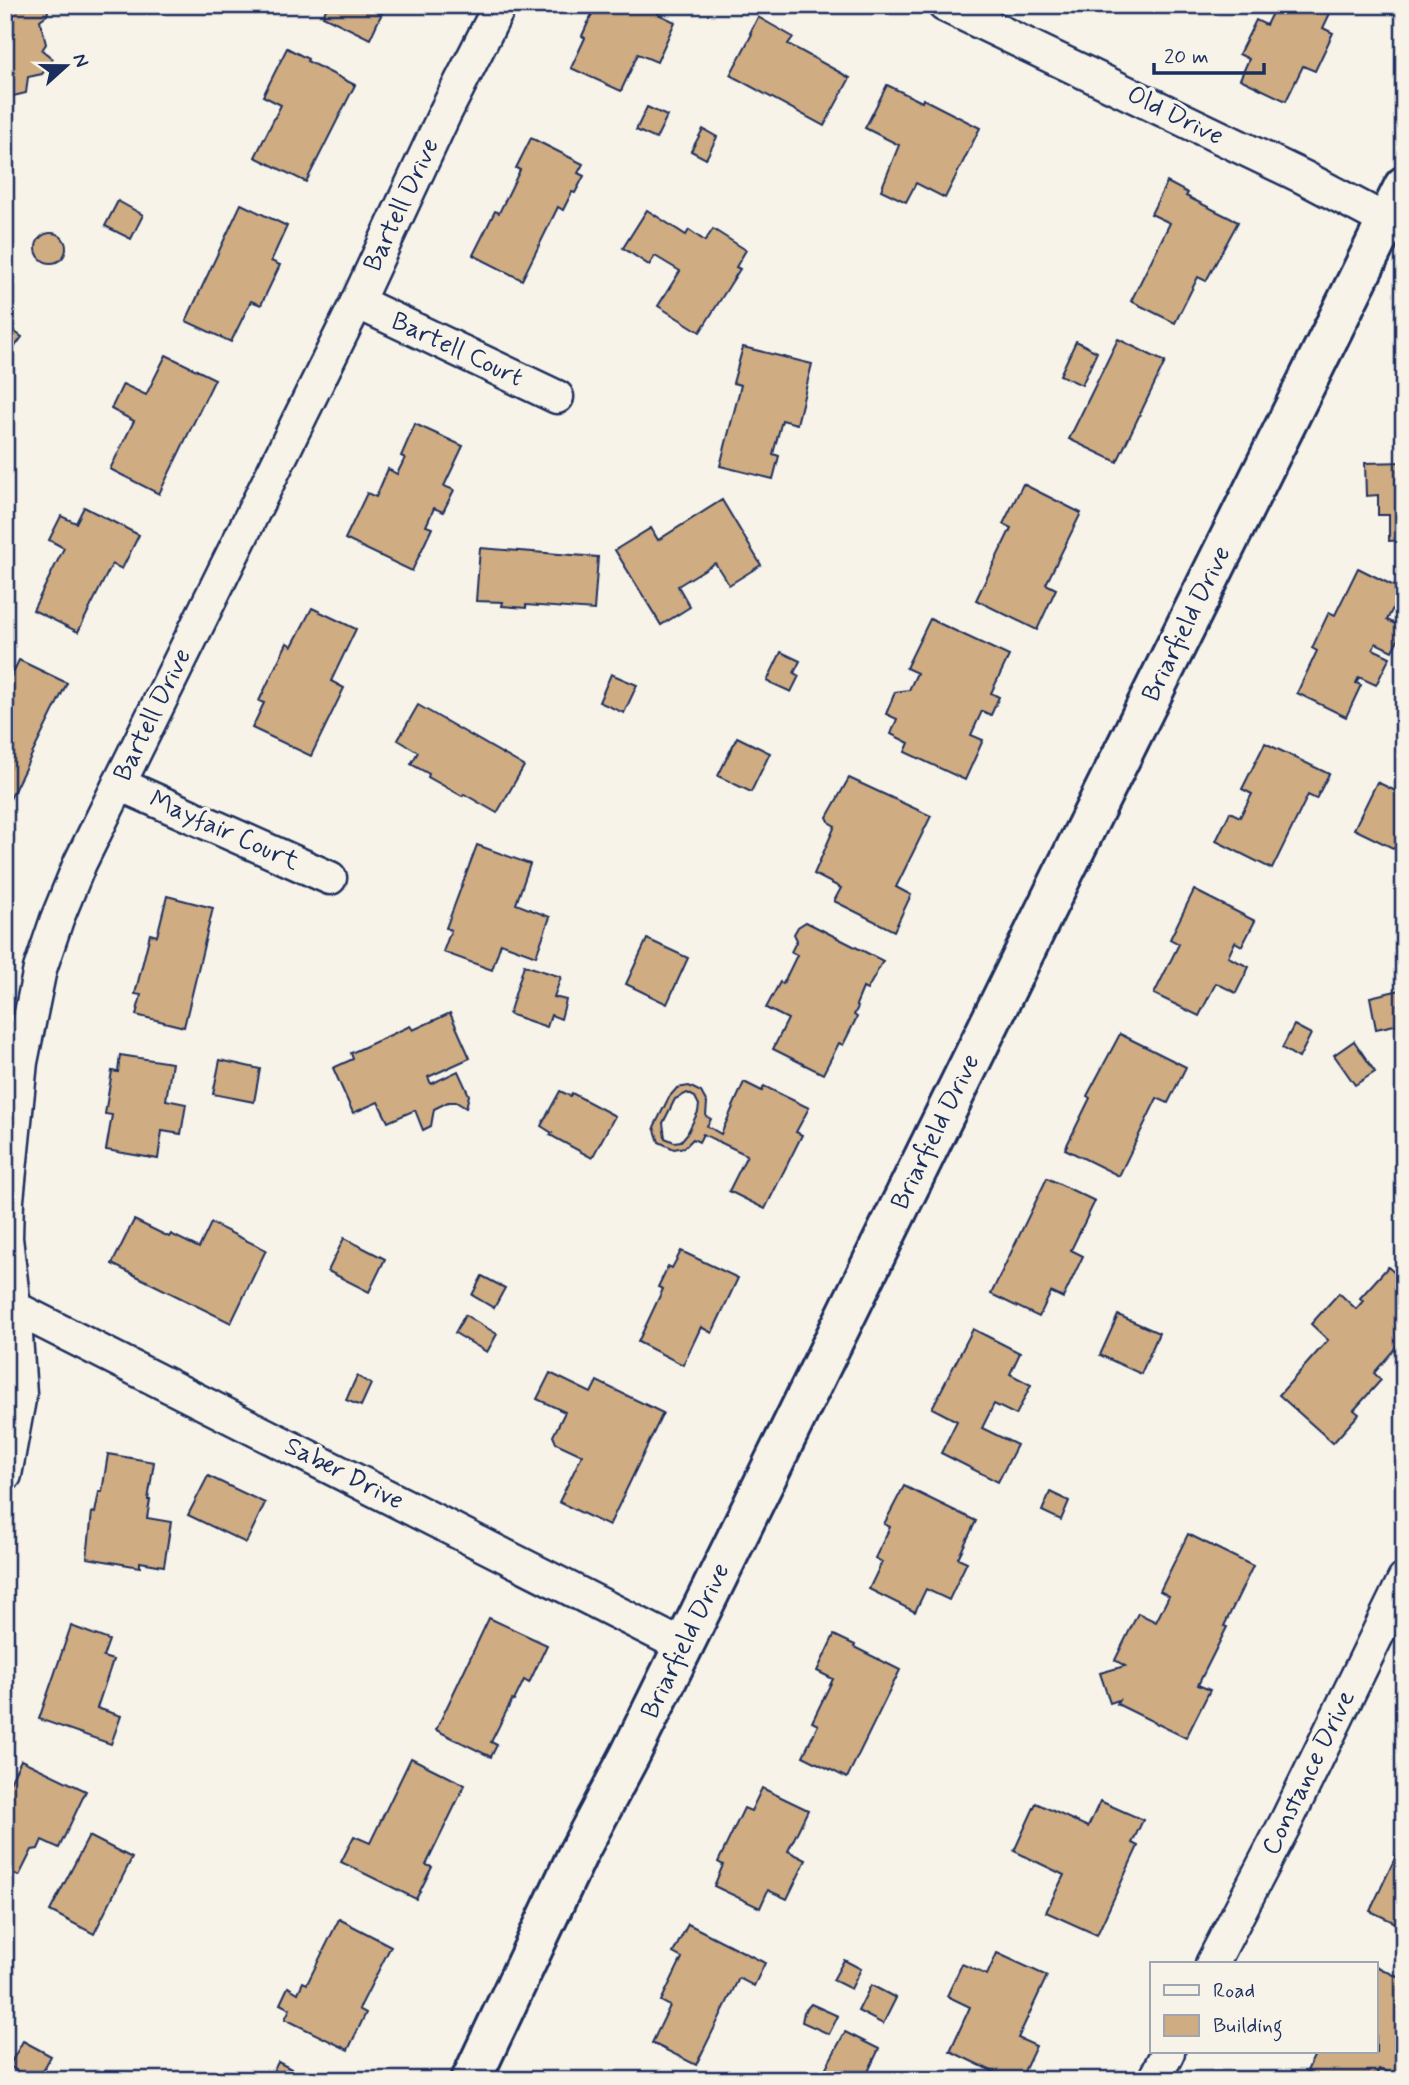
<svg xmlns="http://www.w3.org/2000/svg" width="1409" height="2085" viewBox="0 0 1409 2085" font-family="Mynerve,sans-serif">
<rect width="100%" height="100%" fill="#f7f3e8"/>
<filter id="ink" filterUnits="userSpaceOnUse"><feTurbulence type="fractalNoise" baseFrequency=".0143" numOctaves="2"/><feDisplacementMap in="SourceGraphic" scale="14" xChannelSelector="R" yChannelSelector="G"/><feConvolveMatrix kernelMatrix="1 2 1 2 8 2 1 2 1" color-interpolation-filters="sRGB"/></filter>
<g filter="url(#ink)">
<!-- building -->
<g fill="#cfac82" stroke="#1b2f5e" stroke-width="2" fill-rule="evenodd">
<path d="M26,5h21l2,2 -2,8 -7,5 6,24 -4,6 11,9 -11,15 -14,3 -2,16 -21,5v-87z"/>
<path d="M328,5h52l-2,6 4,2 -12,26 -47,-23z"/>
<path d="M596,5h65l-3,9 17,8 -18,40 -19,-8 -17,37 -50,-23 14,-30 -3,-2z"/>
<path d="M1276,5h58l-11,23 10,5 -18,38 -12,-5 -17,35 -46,-22 9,-20 -10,-5 17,-34 10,5z"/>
<path d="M758,17l35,20 -5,7 62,34 -26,48 -94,-51 22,-41 -2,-1z"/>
<path d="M287,48l21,11 -1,2 48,24 -49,97 -51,-25 26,-52 -18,-9z"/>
<path d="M887,85l35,17 1,-3 57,29 -35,70 -29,-15 -10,19 -25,-12 18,-45 -34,-17z"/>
<path d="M647,107l20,9 -11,23 -20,-9z"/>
<path d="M703,129l14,8 -11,22 -15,-8z"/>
<path d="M531,138l52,26 -5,9 6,3 -9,17 -3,-1 -9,18 -5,-3 -36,73 -49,-25 22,-44 4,2 21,-43 -4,-2z"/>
<path d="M1167,182l21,11 -2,3 52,26 -32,59 -8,-4 -23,46 -44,-22 39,-78 -19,-9z"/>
<path d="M118,201l25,14 -12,24 -26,-13z"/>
<path d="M241,204l46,22 -16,35 9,4 -19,40 -10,-4 -20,41 -45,-21z"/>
<path d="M647,210l39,25 3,-5 16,11 8,-12 33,21 -10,17 4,2 -40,63 -42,-26 22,-35 -25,-15 -6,9 -26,-17z"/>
<circle cx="51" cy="248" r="15"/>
<path d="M5,325l17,12 -17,23z"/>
<path d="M1118,339l47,23 -48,100 -48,-23z"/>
<path d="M1076,341l21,11 -15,33 -22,-10z"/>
<path d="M743,347l69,17 -15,60 -15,-4 -9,34 6,2 -6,23 -53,-13 21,-81 -8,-2z"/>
<path d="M166,355l49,24 -56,115 -49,-25 24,-48 -23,-12 12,-25 23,11z"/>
<path d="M415,424l48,22 -19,40 10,4 -11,22 -9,-4 -8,18 6,2 -20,43 -67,-32 22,-46 9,4 12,-28 9,5 8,-16 -4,-2z"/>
<path d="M1404,462v78l-15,1v-26h-11v-20l-12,1 -1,-33z"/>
<path d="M1023,484l58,29 -35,71 10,5 -19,41 -61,-30 35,-72 -8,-4z"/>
<path d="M722,500l39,65 -32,20 -14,-22 -37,23 12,21 -29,18 -46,-75 36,-22 7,12z"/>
<path d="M84,507l55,28 -17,34 -10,-5 -34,68 -45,-22 31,-62 -15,-8 12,-24 15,7z"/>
<path d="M480,548l118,9 -4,53 -68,-5v3l-24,-2 1,-4 -27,-1z"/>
<path d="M1358,568l44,22 -15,30 17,8 -12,23 -16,-8 -3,6 17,8 -14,28 -17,-8 -3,6 5,2 -15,32 -49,-24 20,-42 -5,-3 17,-36 6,3z"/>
<path d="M312,608l44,21 -25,52 13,7 -33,68 -59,-28 12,-25 -5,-2 28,-58 5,3z"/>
<path d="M930,619l79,37 -18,37 8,4 -8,18 -9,-4 -11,24 12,5 -18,40 -60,-28 4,-9 -18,-9 6,-15 -11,-5 9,-22 14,-2 8,-17 -11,-5z"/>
<path d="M781,652l19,9 -6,12 5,3 -8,16 -24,-11z"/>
<path d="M19,660l48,23 -57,116 -5,-3v-107z"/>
<path d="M611,674l26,11 -13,28 -25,-11z"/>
<path d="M418,705l106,61 -27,47 -33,-19 -2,2 -34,-19 1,-3 -18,-10 7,-12 -20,-12z"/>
<path d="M737,737l33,16 -19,39 -33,-16z"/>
<path d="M1265,743l64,31 -13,25 -8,-4 -36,74 -56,-28 14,-29 10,5 12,-23 -10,-5z"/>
<path d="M849,778l82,38 -35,71 15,8 -17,36 -60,-30 7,-13 -27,-14 21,-48 -5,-3 -3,-6z"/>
<path d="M1377,782l27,13v51l-3,6 -47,-23z"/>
<path d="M477,845l53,19 -14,40 34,13 -14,39 -35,-13 -9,27 -49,-18 8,-22 -5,-2z"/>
<path d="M1194,890l61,31 -13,25 -7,-4 -7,15 21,10 -13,26 -20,-10 -17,33 -45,-22 25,-50 -9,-5z"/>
<path d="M167,896l46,12 -29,119 -48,-12 5,-20 -6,-1 15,-60 7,2z"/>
<path d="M806,922l77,39 -16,29 -4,-2 -7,17 2,2 -4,8 3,2 -14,28 -4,-2 -16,31 -50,-25 15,-30 -22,-11 14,-26 3,2 14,-29 -6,-3 6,-12 -3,-6 4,-7z"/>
<path d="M647,939l41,19 -21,46 -41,-20z"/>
<path d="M524,965l37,12 -7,20 12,3 -5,19 -10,-4 -4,12 -38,-13z"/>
<path d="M1400,990l4,33 -28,6 -6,-32z"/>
<path d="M450,1013l20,45 -42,19 3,7 27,-13 11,24 -3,13 -10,-6h-8l-14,7 -3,17 -8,4 -8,-20 -27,12 -10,-20 -25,11 -20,-45 20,-9 -2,-6 59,-27 3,4z"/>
<path d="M1294,1025l17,9 -12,24 -17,-10z"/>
<path d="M1120,1034l66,33 -18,36 -11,-5 -38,78 -54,-27 25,-51 -3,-2z"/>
<path d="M1354,1041l21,31 -20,13 -21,-30z"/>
<path d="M120,1055l52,8 -6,37 20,4 -5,30 -19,-3 -4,28 -52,-9 6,-35 -7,-1 7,-43 6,1z"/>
<path d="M220,1060l40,9 -6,33 -41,-8z"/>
<path d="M744,1082l18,9 2,-5 45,22 -13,24 6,3 -37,74 -36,-18 18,-36 -44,-21 -4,8 -6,-3 -8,8 -11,2 -15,-7 -5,-15 15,-30 8,-9 12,-2 12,6 6,11 -1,13 5,3 -4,7 14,8zM687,1093l8,4 4,8 -1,7 -11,22 -6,7 -7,1 -9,-4 -2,-15 12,-24z"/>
<path d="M560,1091l10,5 2,-3 43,23 -23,42 -42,-23 2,-2 -11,-7z"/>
<path d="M1047,1178l48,23 -24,49 12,6 -20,42 -12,-6 -12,25 -48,-23z"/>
<path d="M134,1220l35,17 2,-3 28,14 12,-25 55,27 -35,73 -119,-59z"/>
<path d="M344,1238l41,21 -16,33 -41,-21z"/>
<path d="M681,1251l57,27 -26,55 -11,-6 -18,38 -45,-23 25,-53 -5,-2 10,-21 4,2z"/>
<path d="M1388,1267l16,14v57l-30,35 7,7 -27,30 5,4 -26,29 -54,-48 49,-55 -17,-16 28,-31 17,16 7,-8 -3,-3z"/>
<path d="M482,1276l23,12 -11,20 -22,-13z"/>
<path d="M465,1315l32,19 -10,18 -32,-19z"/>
<path d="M1118,1315l41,18 -18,41 -41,-19z"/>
<path d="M973,1329l47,24 -10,21 21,11 -15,30 -22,-11 -12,24 35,17 -19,37 -57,-29 16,-32 -25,-13z"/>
<path d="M550,1373l41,20 6,-12 66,32 -54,113 -50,-24 23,-47 -26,-12 -3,-7 12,-24 -28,-13z"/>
<path d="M357,1376l14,8 -10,22 -15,-6z"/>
<path d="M108,1454l46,8 -6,38h2l-3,18 24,4 -7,44 -24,-4v5l-53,-9 5,-46 3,1 4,-21h3z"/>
<path d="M208,1476l57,27 -19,40 -58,-28z"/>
<path d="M904,1486l72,35 -18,37 9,4 -18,38 -23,-11 -11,23 -46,-23 13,-27 -7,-4 15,-31 -6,-3z"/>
<path d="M1050,1492l19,9 -8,19 -19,-9z"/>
<path d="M1188,1534l65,32 -29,60 3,1 -29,58 12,5 -24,48 -69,-34 2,-4 -9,3 -10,-30 25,-7 -10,-6 23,-47 18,9 13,-26 -9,-5z"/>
<path d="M489,1618l58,27 -18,38 -5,-3 -10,21 -2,-1 -21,42 6,3 -6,12 -55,-27z"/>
<path d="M71,1626l38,14 -6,17 10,3 -16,48 24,8 -10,28 -72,-25z"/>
<path d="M834,1635l21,10 -1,2 46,23 -53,108 -44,-22 15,-31 -6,-3 21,-43 -16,-8z"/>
<path d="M411,1758l54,27 -39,80 6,2 -16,32 -75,-37 13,-26 16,7z"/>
<path d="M21,1760l65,31 -27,57 -17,-8 -4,9 -6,1 -13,26 -14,-7v-77z"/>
<path d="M762,1788l46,22 -20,41 18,9 -19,39 -19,-9 -8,18 -46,-22 9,-21 -5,-3 26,-54 7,3z"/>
<path d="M1100,1801l43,19 -11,23 6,3 -41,89 -51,-23 18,-37 -50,-24 22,-48 52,24z"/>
<path d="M89,1836l43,22 -38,76 -44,-23z"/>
<path d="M1404,1839v88l-34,-16z"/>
<path d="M339,1919l52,27 -32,63 7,4 -18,37 -63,-31 5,-10 -10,-5 8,-17 10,6 5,-11 4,2z"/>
<path d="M688,1924l77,39 -11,23 -15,-8 -43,87 -44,-22 18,-37 -9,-5 21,-43 -9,-5z"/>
<path d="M997,1953l50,23 -29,62 18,8 -16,34h-8l-14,-6 -48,-23 20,-44 -23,-11 15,-32 25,11z"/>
<path d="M844,1960l17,9 -10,20 -18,-9z"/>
<path d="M1376,1966l28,14v35l-8,17 8,3v27l-7,15 -18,-8 -5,11h-55l-13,-7 10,-21h60z"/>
<path d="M871,1985l25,13 -13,26 -25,-13z"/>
<path d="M811,2004l27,12 -9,18 -27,-12 2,-10z"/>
<path d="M845,2032l34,17 -15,31h-23l-17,-9z"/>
<path d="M23,2041l28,15 -13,24h-5l-24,-14z"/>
<path d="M278,2062l34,18h-43z"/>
<path d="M933,2073l15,7h-27l3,-5z"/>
</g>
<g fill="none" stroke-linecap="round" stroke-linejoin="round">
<defs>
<g id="street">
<path d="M944,5l359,172 101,53"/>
<path d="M357,302l200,95"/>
<path d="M119,784l211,94"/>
<path d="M5,1303l678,343"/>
<path d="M5,1475l15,-81 -6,-87 -8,-69 1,-38 14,-138 19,-93 17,-50 23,-56 277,-561 88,-189 55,-108"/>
<path d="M1212,1964l74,-142 118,-242"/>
<path d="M1154,2080l14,-28"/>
</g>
<path id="secondary" d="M471,2080l107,-227 52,-98 433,-881 341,-688"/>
</defs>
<!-- street casing -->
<use href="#street" stroke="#1b2f5e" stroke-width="37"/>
<!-- secondary casing -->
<use href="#secondary" stroke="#1b2f5e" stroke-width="44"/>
<!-- street -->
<use href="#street" stroke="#f7f3e8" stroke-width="32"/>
<!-- secondary -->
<use href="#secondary" stroke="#f7f3e8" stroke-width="38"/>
</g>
</g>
<g text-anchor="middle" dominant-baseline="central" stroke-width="7" stroke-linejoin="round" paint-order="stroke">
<!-- street labels -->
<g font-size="26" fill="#1b2f5e" stroke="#f7f3e8">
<text transform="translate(1175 116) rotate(26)">Old Drive</text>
<text transform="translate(402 205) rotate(-65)">Bartell Drive</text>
<text transform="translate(457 350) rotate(25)">Bartell Court</text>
<text transform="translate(1187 624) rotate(-64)">Briarfield Drive</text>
<text transform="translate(153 715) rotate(-64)">Bartell Drive</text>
<text transform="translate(224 831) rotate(24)">Mayfair Court</text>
<text transform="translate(936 1132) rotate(-64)">Briarfield Drive</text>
<text transform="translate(344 1474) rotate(27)">Saber Drive</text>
<text transform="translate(686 1641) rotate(-64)">Briarfield Drive</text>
<text transform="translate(1309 1773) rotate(-64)">Constance Drive</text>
</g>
</g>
<!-- margin -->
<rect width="1409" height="2085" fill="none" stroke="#f7f3e8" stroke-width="28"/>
<rect x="14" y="14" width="1381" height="2057" fill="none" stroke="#1b2f5e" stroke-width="2.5" filter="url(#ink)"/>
<!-- legend -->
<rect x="1150" y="1962" width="228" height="91" fill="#f7f3e8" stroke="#9fa5b1" stroke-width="2"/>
<rect x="1164" y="1985" width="35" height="10" fill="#f7f3e8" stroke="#9fa5b1" stroke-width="2"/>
<text x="1213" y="1997" font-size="21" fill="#1b2f5e">Road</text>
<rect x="1164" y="2015" width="35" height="21" fill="#cfac82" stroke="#9fa5b1" stroke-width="2"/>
<text x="1213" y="2032" font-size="21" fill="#1b2f5e">Building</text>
<!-- north arrow -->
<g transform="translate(66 66) rotate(69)" stroke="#f7f3e8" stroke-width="5" paint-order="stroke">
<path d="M0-5L12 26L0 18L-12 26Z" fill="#1b2f5e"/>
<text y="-10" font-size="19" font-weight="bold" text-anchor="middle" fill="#1b2f5e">N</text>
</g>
<!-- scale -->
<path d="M1154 63v10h110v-10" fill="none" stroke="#1b2f5e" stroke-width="3.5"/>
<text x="1164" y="63" font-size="21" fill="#1b2f5e" stroke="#f7f3e8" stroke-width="5" paint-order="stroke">20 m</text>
</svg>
